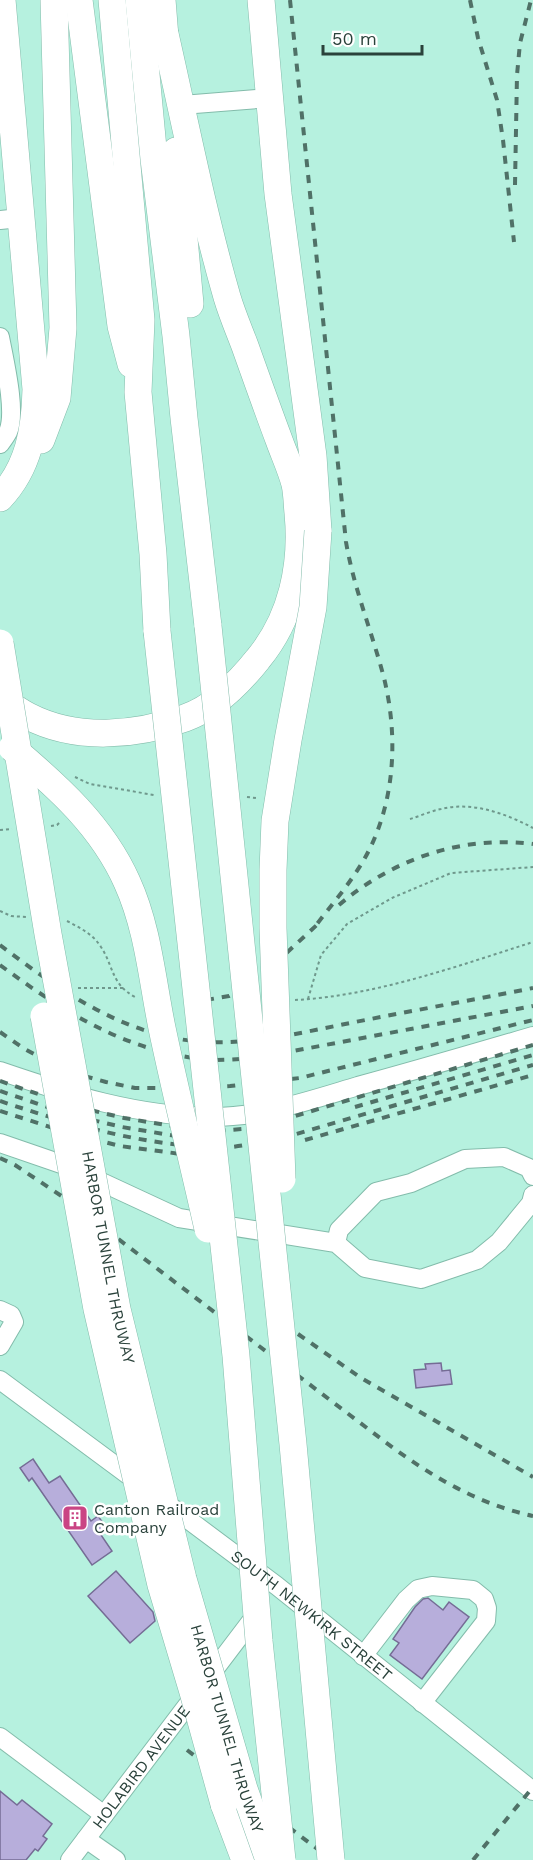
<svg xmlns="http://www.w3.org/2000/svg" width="533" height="1860" viewBox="0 0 533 1860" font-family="'Work Sans',sans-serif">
<rect width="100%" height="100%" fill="#b6f1df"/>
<!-- building -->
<g fill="#b7aedb" stroke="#756c95" stroke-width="1.5">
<path d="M441,1363l1,8 8,-1 2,14 -36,4 -2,-18 12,-1 -1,-5z"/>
<path d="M33,1459l16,24 11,-7 31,45 7,-5 10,14 -7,5 11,16 -20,14 -60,-87 -3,3 -9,-13z"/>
<path d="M116,1571l37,41 2,9 -25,22 -42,-47z"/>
<path d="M428,1598l15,12 6,-8 20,15 -47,62 -32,-24 9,-12 -6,-4 22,-32 8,-8z"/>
<path d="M0,1791l17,14 5,-5 30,24 -9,12 4,3 -9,12 -3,-2 -9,11h-26z"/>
</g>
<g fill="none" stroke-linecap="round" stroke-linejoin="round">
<defs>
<g id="minor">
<path d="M182,105l88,-7"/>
<path d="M0,220l20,-2"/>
<path d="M0,337c4,22 17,75 8,95 -2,4 -5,8 -8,12"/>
<path d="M0,1071c70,24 137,45 212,46 50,0 99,-17 146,-31 59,-16 117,-33 175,-50"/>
<path d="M0,1143l67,23 112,52 157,25 29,25 56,11 56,-19 22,-18 32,-39 2,-8"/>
<path d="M336,1243l3,-13 37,-38 35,-9 54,-24 39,-2 25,11 4,8"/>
<path d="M0,1310l11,5 3,7 -14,24"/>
<path d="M0,1380l139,103"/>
<path id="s1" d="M162,1500l115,86 256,205"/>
<path d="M363,1656l43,-56 12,-11 14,-3 41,4 11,9 3,9 -1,13 -64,82"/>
<path d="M0,1737l104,78"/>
<path d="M86,1839l30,21"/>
<path id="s2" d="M70,1860l188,-248"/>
</g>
<g id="highway">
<path d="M79,0l42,326 10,38"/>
<path d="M112,0l29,320 -3,72 15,162 4,77"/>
<path d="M139,0l15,159 22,177 8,82 24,208"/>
<path d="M162,0l4,50"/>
<path d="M261,0l17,194 35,262 5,75"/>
<path d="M176,151l14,153"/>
<path d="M41,440l16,-42 6,-70 -9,-328"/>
<path d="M0,498c29,-31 35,-68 36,-109l-34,-389"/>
<path d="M0,698c9,6 18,13 28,18 48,25 108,20 157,2 29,-10 54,-35 73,-59 34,-41 45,-94 40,-146 -1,-10 -1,-20 -3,-29 -4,-15 -11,-30 -16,-44 -12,-32 -23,-63 -34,-94 -6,-16 -13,-32 -18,-49 -25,-87 -42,-175 -62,-263"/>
<path d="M224,1804l21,56"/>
</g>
</defs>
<!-- minor casing -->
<use href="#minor" stroke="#83bcab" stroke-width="20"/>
<!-- highway casing -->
<use href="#highway" stroke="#83bcab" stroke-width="28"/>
<!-- path -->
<g stroke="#6f988c" stroke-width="2" stroke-dasharray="3 3" stroke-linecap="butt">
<path d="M75,777l15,7 64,11"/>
<path d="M247,797l9,1 1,2"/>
<path d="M410,819c10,-3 21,-8 31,-10 31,-8 66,5 92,19"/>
<path d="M51,826l6,-1 4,-4"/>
<path d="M0,830l12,-1"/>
<path d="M0,911l11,5 15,1"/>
<path d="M67,921c13,7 26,13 34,26 13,20 10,37 34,50"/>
<path d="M78,988h45"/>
<path d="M308,999l13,-44 26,-31 45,-26 59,-25 82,-6"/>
<path d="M295,1000c79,-4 163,-34 238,-58"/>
</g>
<!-- minor -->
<use href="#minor" stroke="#fff" stroke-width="18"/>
<!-- highway -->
<use href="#highway" stroke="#fff" stroke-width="27"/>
<!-- rail -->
<g stroke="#507167" stroke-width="4" stroke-dasharray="8 8" stroke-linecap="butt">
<path d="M290,0l56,542c8,47 26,90 38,136 15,61 11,130 -22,185 -14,23 -32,44 -49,66"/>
<path d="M470,0l8,38 19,62 6,40 11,102"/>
<path d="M515,185l2,-110 3,-32 11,-43"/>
<path d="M339,905c54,-46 123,-70 194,-61"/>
<path d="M0,945c54,41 111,82 179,94 58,10 115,-5 171,-16 61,-12 122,-23 183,-35"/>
<path d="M0,965c65,48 131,90 215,95 13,0 27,-1 41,-2l277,-52"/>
<path d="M206,1000l23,-4 27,-15 63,-58"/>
<path d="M0,1032l23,16 26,14 28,12 29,8 29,6h52l43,-2 70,-8 233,-58"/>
<path d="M0,1081l73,25 51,12 66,11 26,2 27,-2 42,-10 248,-74"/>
<path d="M0,1091l71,24 51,12 60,10"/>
<path d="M0,1101c54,18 107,34 164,42 18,2 36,5 55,5 23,-1 45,-7 67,-11l247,-72"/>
<path d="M355,1107l178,-52"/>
<path d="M0,1111l66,21 54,14 61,8"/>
<path d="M305,1140l228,-65"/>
<path d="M0,1158l15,7 48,32 321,244c45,34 93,63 149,75"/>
<path d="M298,1334l63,44 172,99"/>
<path d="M187,1750l145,110"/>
<path d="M473,1860l60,-73"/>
</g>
<defs>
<g id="highway-bridge">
<path d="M208,626l85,818 38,416"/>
<path d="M157,631l79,725 23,285 23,219"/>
<path id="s3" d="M0,643l48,291 69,375 66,270 61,210 25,71"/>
<path d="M12,748c46,39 90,78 115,134 21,46 25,97 35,146 14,67 31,134 46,201"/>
<path d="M44,1016l53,293 64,276 32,107 31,112"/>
<path d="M282,1179l-9,-251v-58l2,-49 13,-81 25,-133 5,-76"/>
</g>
</defs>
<!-- highway-bridge casing -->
<use href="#highway-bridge" stroke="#83bcab" stroke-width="28" stroke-linecap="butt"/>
<!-- highway-bridge -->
<use href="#highway-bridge" stroke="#fff" stroke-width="27"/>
</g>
<!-- icons -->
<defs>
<symbol id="building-square" viewBox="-11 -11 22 22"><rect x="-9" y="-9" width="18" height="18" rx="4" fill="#ca4484" stroke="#fff"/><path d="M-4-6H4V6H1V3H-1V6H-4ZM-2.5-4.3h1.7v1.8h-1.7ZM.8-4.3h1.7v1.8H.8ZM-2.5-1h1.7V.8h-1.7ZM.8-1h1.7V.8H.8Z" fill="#fff"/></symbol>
</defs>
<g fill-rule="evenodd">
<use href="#building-square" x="60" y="1503" width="30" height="30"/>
</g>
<g text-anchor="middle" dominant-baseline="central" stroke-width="5" stroke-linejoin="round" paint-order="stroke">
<!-- street labels -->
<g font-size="16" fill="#2a423b" stroke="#fff">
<text stroke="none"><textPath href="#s3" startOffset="624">HARBOR TUNNEL THRUWAY</textPath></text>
<text stroke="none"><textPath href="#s1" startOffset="189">SOUTH NEWKIRK STREET</textPath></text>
<text stroke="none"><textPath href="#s3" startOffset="1110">HARBOR TUNNEL THRUWAY</textPath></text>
<text stroke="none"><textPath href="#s2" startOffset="117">HOLABIRD AVENUE</textPath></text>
</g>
<!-- poi labels -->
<g font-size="16" fill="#2a423b" stroke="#fff" text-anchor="start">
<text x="94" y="1509">Canton Railroad<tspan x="94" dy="18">Company</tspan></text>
</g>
</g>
<!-- scale -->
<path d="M323 45v9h99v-9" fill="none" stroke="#2a423b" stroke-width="3"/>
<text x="332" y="45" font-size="18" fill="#2a423b" stroke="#ffffff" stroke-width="4.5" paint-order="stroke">50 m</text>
</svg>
